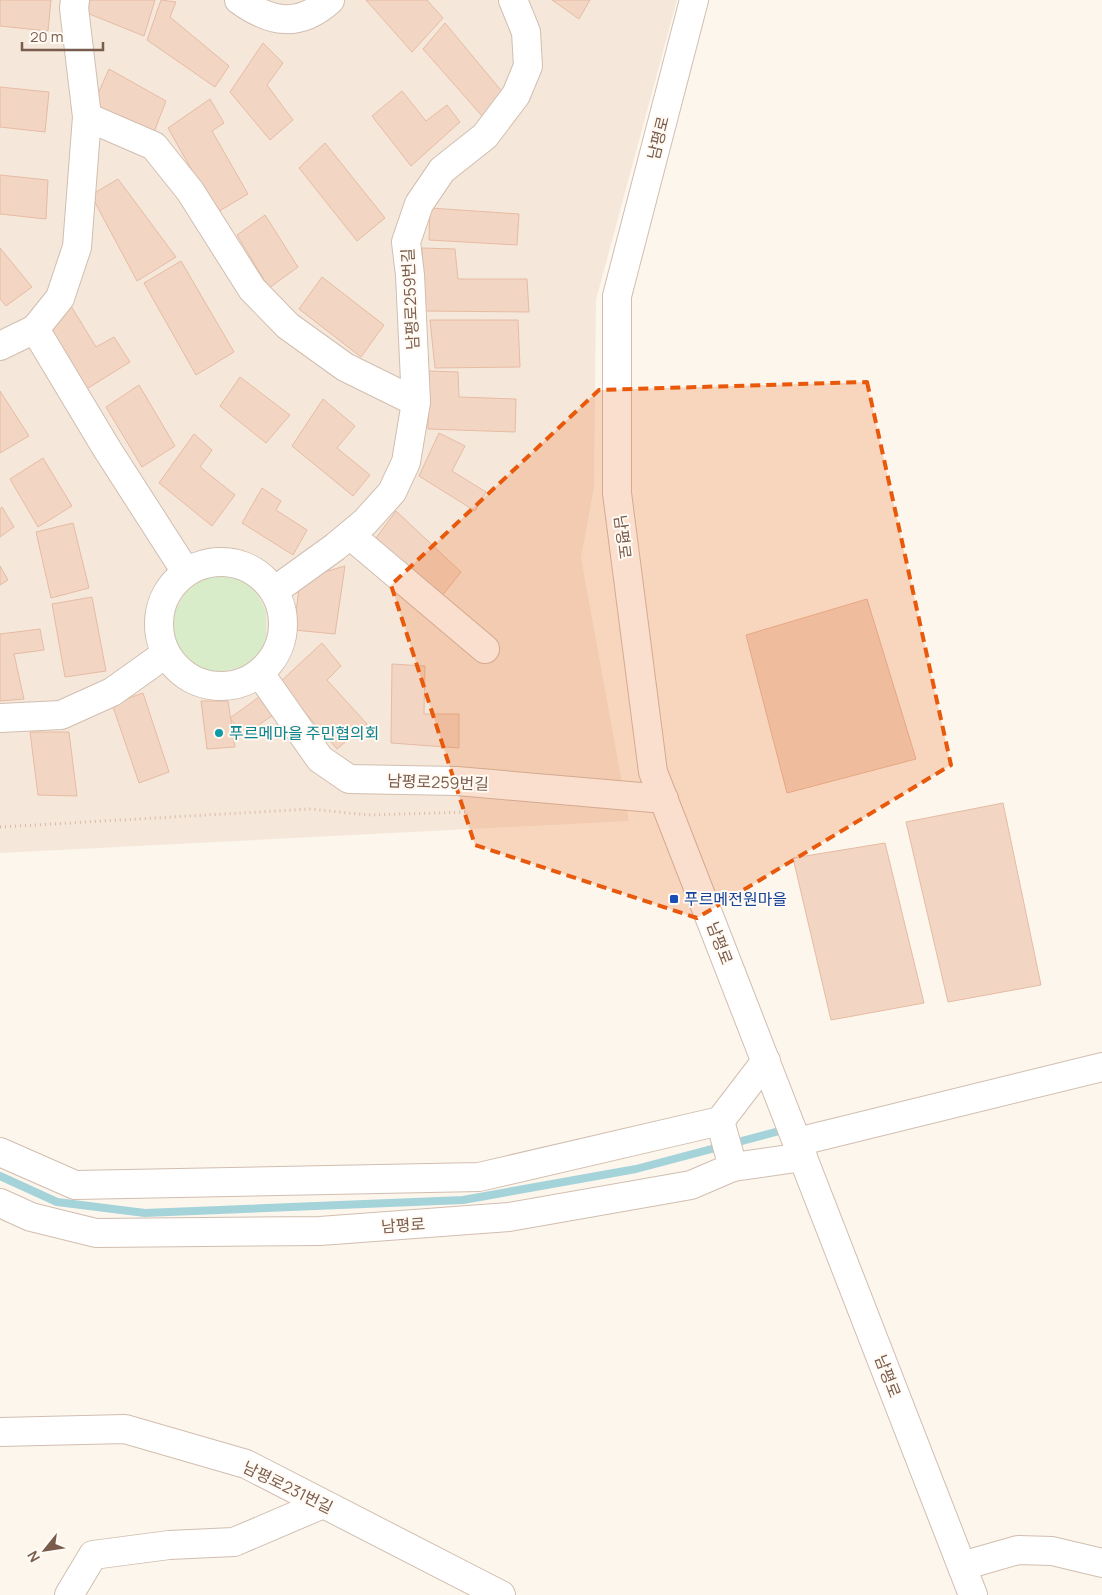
<svg xmlns="http://www.w3.org/2000/svg" width="1102" height="1595" viewBox="0 0 1102 1595" font-family="Manrope,'Noto Sans KR',sans-serif">
<rect width="100%" height="100%" fill="#fdf6ec"/>
<!-- residential -->
<path fill="#f5e8da" d="M0,0h677l-81,300 -2,187 -13,71 48,263 -629,32z"/>
<!-- green -->
<path fill="#d8ecc9" d="M231,576l21,8 14,27v36l-20,19 -31,7 -22,-9 -17,-19 -4,-27 14,-27 21,-14z"/>
<g fill="none" stroke-linecap="round" stroke-linejoin="round">
<!-- stream -->
<path stroke="#a5d3da" stroke-width="8" d="M0,1176l57,26 88,11 318,-13 173,-31 151,-40"/>
</g>
<!-- building -->
<g fill="#f3d5c3" stroke="#e6bba3">
<path d="M0,0h51l-3,31 -48,-5z"/>
<path d="M90,0h65l-11,36 -57,-23z"/>
<path d="M161,0l15,2 -6,15 59,49 -14,21 -68,-47z"/>
<path d="M366,0h61l16,18 -31,34z"/>
<path d="M552,0h38l-11,19z"/>
<path d="M445,23l59,71 -22,22 -59,-67z"/>
<path d="M263,43l20,20 -16,22 26,35 -23,20 -40,-48z"/>
<path d="M109,69l57,32 -14,36 -59,-32z"/>
<path d="M0,87l49,5 -4,40 -45,-5z"/>
<path d="M402,91l24,30 21,-16 13,17 -49,44 -39,-50z"/>
<path d="M210,99l14,24 -12,8 36,63 -32,19 -48,-85z"/>
<path d="M325,143l60,75 -28,23 -58,-73z"/>
<path d="M0,175l48,5 -2,39 -46,-5z"/>
<path d="M118,179l58,78 -39,24 -46,-86z"/>
<path d="M430,208l89,6 -2,31 -88,-5z"/>
<path d="M265,215l33,52 -29,21 -32,-53z"/>
<path d="M0,248l32,39 -26,19 -6,-7z"/>
<path d="M422,248l33,1 3,30h69l2,33 -104,-1z"/>
<path d="M181,261l53,91 -38,23 -52,-92z"/>
<path d="M322,277l62,48 -23,32 -62,-48z"/>
<path d="M71,306l25,41 18,-10 16,25 -45,28 -39,-68z"/>
<path d="M430,320h88l2,47 -85,1z"/>
<path d="M429,371l29,1 1,25 57,2 -1,33 -87,-3z"/>
<path d="M240,377l50,38 -24,28 -46,-37z"/>
<path d="M139,385l36,61 -33,21 -36,-60z"/>
<path d="M0,391l29,45 -29,17z"/>
<path d="M323,399l32,27 -18,22 33,27 -17,21 -61,-50z"/>
<path d="M439,433l26,13 -13,25 34,21 -11,19 -56,-35z"/>
<path d="M194,434l18,16 -12,17 35,28 -23,31 -53,-43z"/>
<path d="M43,458l29,48 -34,21 -28,-48z"/>
<path d="M262,488l19,13 -5,9 31,20 -14,25 -51,-32z"/>
<path d="M2,507l12,20 -14,10v-28z"/>
<path d="M396,511l65,61 -20,25 -65,-59z"/>
<path d="M73,523l16,65 -38,10 -15,-66z"/>
<path d="M0,566l8,14 -8,5z"/>
<path d="M345,566l-10,68 -41,-4 6,-51z"/>
<path d="M92,597l14,74 -41,6 -13,-73z"/>
<path d="M867,599l49,160 -129,34 -41,-158z"/>
<path d="M40,629l4,21 -30,4 10,45 -24,2v-67z"/>
<path d="M322,643l19,23 -14,14 40,44 -30,25 -58,-66z"/>
<path d="M392,664l33,2 -1,48h35v34l-68,-5z"/>
<path d="M143,693l26,79 -30,11 -27,-79z"/>
<path d="M259,697l13,19 -30,20 -12,-18z"/>
<path d="M201,701h27l7,46 -28,2z"/>
<path d="M30,732h39l8,64 -39,-1z"/>
<path d="M1003,803l38,182 -93,17 -42,-180z"/>
<path d="M885,843l39,160 -93,17 -38,-162z"/>
</g>
<g fill="none" stroke-linecap="round" stroke-linejoin="round">
<defs>
<g id="minor">
<path d="M239,0c32,23 60,28 91,0"/>
<path d="M694,0l-77,296v197l36,279 320,823"/>
<path d="M87,117l67,29 36,45 62,98 36,37 57,41 71,35"/>
<path d="M35,329l72,120 79,123"/>
<path d="M0,346l35,-17 25,-31 17,-51 10,-130 -13,-109 1,-8"/>
<path d="M350,535l135,114"/>
<circle cx="221" cy="624" r="62"/>
<path d="M274,591l61,-44 30,-25 27,-30 14,-30 10,-60 -6,-127 -4,-33 13,-38 23,-34 43,-34 31,-41 12,-29 -2,-34 -13,-32"/>
<path d="M261,675l59,84 29,20 108,2 207,18"/>
<path d="M0,718l61,-3 51,-23 52,-37"/>
<path d="M720,1121l13,46"/>
<path d="M797,1142l305,-75"/>
<path d="M0,1152l75,33 404,-8 241,-56 46,-60"/>
<path d="M0,1203l31,14 65,16 224,-2 189,-14 182,-32 42,-18 70,-10"/>
<path d="M0,1432l125,-3 121,35 255,131"/>
<path d="M962,1566l56,-16 34,1 50,12"/>
<path d="M69,1595l24,-40 76,-10 65,-3 89,-38"/>
</g>
</defs>
<!-- minor casing -->
<use href="#minor" stroke="#d1beb0" stroke-width="30"/>
<!-- path -->
<path stroke="#d9b8a5" stroke-width="3" stroke-dasharray="1 4" stroke-linecap="butt" d="M0,827l310,-18 58,6 101,-3"/>
<!-- minor -->
<use href="#minor" stroke="#fff" stroke-width="28"/>
</g>
<!-- marked area -->
<path fill="#e8590c" fill-opacity="0.2" stroke="#e8590c" stroke-width="4" stroke-dasharray="10 6" stroke-linejoin="round" d="M867,382l84,383 -254,153 -222,-73 -84,-260 208,-195z"/>
<!-- markers -->
<circle fill="#0f9aa8" stroke="#fffaf3" stroke-width="2" cx="219" cy="733" r="5"/>
<rect fill="#1a4fb4" stroke="#fffaf3" stroke-width="2" x="669" y="894" width="10" height="10" rx="2.5"/>
<g text-anchor="middle" dominant-baseline="central" stroke-width="4" stroke-linejoin="round" paint-order="stroke">
<!-- street labels -->
<g font-size="16" fill="#7a5c4d" stroke="#fffaf3">
<text transform="translate(658 138) rotate(-76)">남평로</text>
<text transform="translate(410 299) rotate(-93)">남평로259번길</text>
<text transform="translate(623 537) rotate(83)">남평로</text>
<text transform="translate(438 782) rotate(2)">남평로259번길</text>
<text transform="translate(720 943) rotate(69)">남평로</text>
<text transform="translate(403 1225) rotate(-4)">남평로</text>
<text transform="translate(888 1376) rotate(69)">남평로</text>
<text transform="translate(288 1487) rotate(26)">남평로231번길</text>
</g>
<!-- culture labels -->
<g font-size="16" fill="#0d838f" stroke="#fffaf3" text-anchor="start">
<text x="229" y="733">푸르메마을 주민협의회</text>
</g>
<!-- transit labels -->
<g font-size="16" fill="#164399" stroke="#fffaf3" text-anchor="start">
<text x="684" y="899">푸르메전원마을</text>
</g>
</g>
<!-- north arrow -->
<g transform="translate(45 1550) rotate(240)" stroke="#fffaf3" stroke-width="4" paint-order="stroke">
<path d="M0-4L9 19L0 12L-9 19Z" fill="#7a5c4d"/>
<text y="-8" font-size="14" font-weight="bold" text-anchor="middle" fill="#7a5c4d">N</text>
</g>
<!-- scale -->
<path d="M22 42v8h81v-8" fill="none" stroke="#7a5c4d" stroke-width="2.5"/>
<text x="30" y="42" font-size="15" fill="#7a5c4d" stroke="#fffaf3" stroke-width="4" paint-order="stroke">20 m</text>
</svg>
